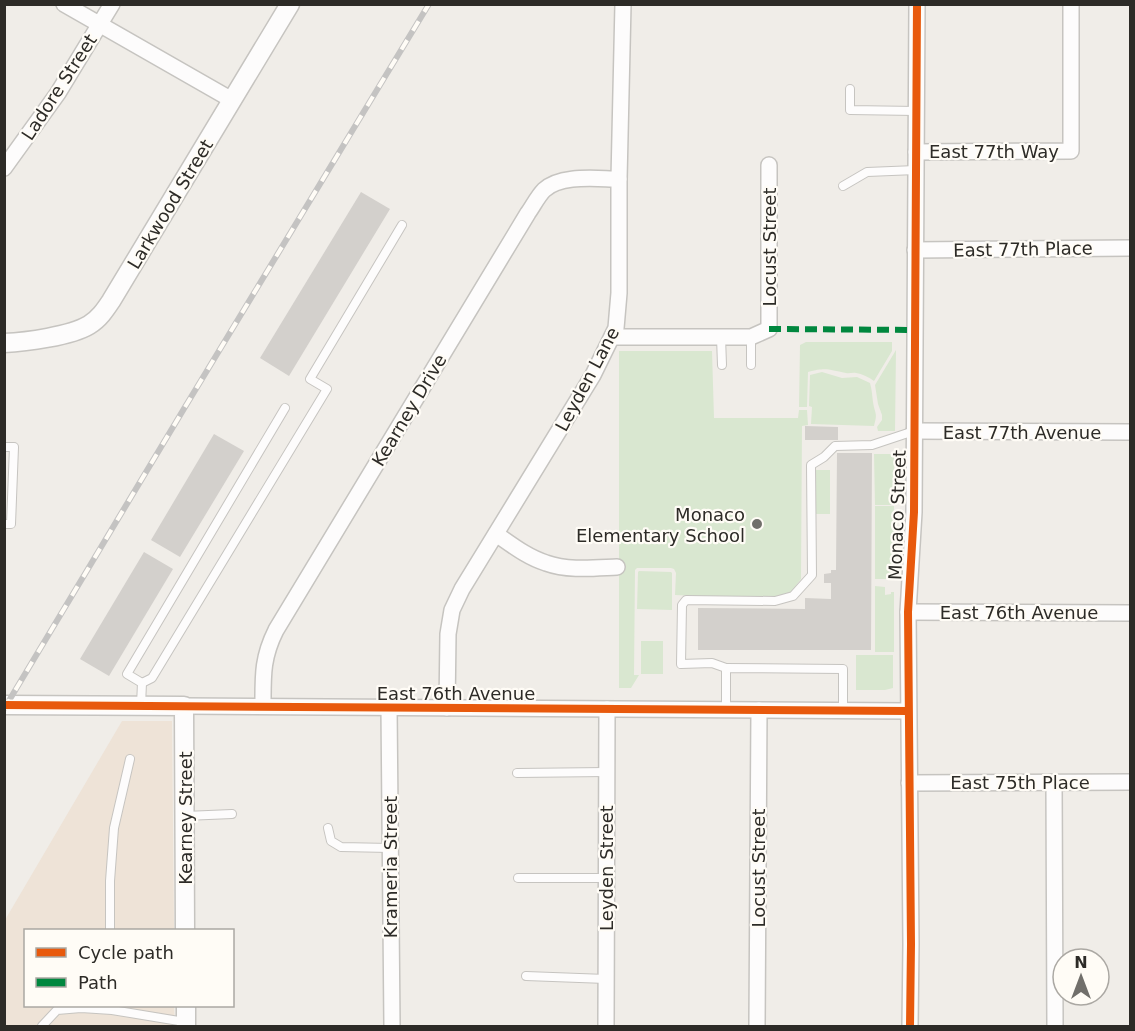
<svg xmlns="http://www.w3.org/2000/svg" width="1135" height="1031" viewBox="0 0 1135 1031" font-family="'DejaVu Sans',sans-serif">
<rect width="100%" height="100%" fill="#f0ede8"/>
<!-- industrial -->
<path fill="#eee3d7" d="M122,721h50l2,209h-148v76h148l1,20h-170v-106z"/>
<!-- green -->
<g fill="#d9e7d0">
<path d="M806,342h86v9l-18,30c-5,-4 -12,-7 -18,-8 -3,-1 -7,1 -10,0 -17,-3 -19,-6 -38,-1l-1,35h-8l1,-62z"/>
<path d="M896,350l-1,81h-17l-1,-4 5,-7v-5l-4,-11 -3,-19z"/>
<path d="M619,351h93l2,67h84l1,-8h8l1,15 -6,1 -1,153 -10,13 -23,7 -93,-4 1,-22 -2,-4 -3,-1h-34l-2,2 -1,105h5l-8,13h-12z"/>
<path d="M822,372l20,6 15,-1 13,6c2,7 2,12 3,19 2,13 5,10 1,24l-63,-2 1,-17 -3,-1 1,-31z"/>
<path d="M874,454h20l1,51h-20z"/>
<rect x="814" y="470" width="16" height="44"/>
<rect x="875" y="506" width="19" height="73"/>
<path d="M639,571l32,1 1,1v37l-35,-1 1,-37z"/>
<path d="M875,586l10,1v8l6,-1v-2h3v60h-19z"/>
<rect x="641" y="641" width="22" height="33"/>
<path d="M856,655h37v33l-8,2h-29z"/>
</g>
<!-- building -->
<g fill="#d3d0cc">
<path d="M361,192l29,17 -101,167 -29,-18z"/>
<path d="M805,426l33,1v13h-33z"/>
<path d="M214,434l30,17 -64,106 -29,-17z"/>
<path d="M837,453h35l-1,197h-173v-42l107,1v-11l26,1v-16h-7v-9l7,-1v-3h5z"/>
<path d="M144,552l29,17 -64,107 -29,-17z"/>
</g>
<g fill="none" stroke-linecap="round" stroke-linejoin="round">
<defs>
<g id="service">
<path d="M850,89v21l66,1"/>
<path d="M843,186l24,-14 49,-2"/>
<path d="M721,337l1,28"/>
<path d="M751,337v28"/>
<path d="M4,447h10l-3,77h-7"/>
<path d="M726,668l-14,-5 -31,1 1,-59 4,-5 89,1 18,-5 19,-21 -1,-110 13,-8 11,-11 37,-1 42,-14"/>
<path d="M142,683l10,-5 175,-289 -17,-10 92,-154"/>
<path d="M141,705l1,-22 -15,-9 158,-266"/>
<path d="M726,710v-42l117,1v42"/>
<path d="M517,773l89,-1"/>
<path d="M185,816l47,-2"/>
<path d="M328,828l3,13 10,6 49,1"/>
<path d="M518,878h88"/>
<path d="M110,930v-49l4,-53 16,-69"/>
<path d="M526,976l80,3"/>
<path d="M42,1026l15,-16 24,-2 31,2 73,12"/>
</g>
<g id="minor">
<path d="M64,4l168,96"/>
<path d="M916,152l155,-1v-147"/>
<path d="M4,168l54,-75 54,-89"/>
<path d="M915,250l215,-2"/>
<path d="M613,337h138l18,-8v-164"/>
<path d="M914,431l216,1"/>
<path d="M496,534c16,11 31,23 50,29 22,8 48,5 71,4"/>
<path d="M908,612l222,1"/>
<path d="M184,706l724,5"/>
<path d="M263,706c0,-30 -1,-48 13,-76l252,-417c5,-7 10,-17 16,-23 17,-16 53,-11 75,-11"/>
<path d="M389,707l3,319"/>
<path d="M447,708l1,-74 4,-24 10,-21 131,-214 23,-47 3,-35v-114l4,-175"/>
<path d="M1054,782l1,244"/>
<path d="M909,783l221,-1"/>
<path d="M606,1026l1,-317"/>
<path d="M757,1026l2,-316"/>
<path d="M910,1026l1,-82 -3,-332 6,-100 3,-508"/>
</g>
<g id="tertiary">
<path d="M4,343c22,-1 67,-7 85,-18 10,-6 16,-15 22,-24l179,-297"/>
<path d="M4,705l180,1 1,224"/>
<path d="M186,1006v20"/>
</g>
</defs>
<!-- service casing -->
<use href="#service" stroke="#c6c4c0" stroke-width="10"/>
<!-- minor casing -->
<use href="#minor" stroke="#c6c4c0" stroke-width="18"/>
<!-- tertiary casing -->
<use href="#tertiary" stroke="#c6c4c0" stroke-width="21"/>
<!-- service -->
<use href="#service" stroke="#fdfcfc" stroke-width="8"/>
<!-- minor -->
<use href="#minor" stroke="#fdfcfc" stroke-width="15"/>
<!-- tertiary -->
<use href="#tertiary" stroke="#fdfcfc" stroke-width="18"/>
<defs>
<path id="rail" d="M4,709l181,-302 244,-403"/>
</defs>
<!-- rail casing -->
<use href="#rail" stroke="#c4c3c2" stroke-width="6"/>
<!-- rail -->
<use href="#rail" stroke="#fffcf6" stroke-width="4" stroke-dasharray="11" stroke-linecap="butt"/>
<!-- quiet -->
<path stroke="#00873e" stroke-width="6" stroke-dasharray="12 6" stroke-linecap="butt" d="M769,329l146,1"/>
<defs>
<g id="cycleway">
<path d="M4,705l904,6"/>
<path d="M910,1026l1,-82 -3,-332 6,-100 3,-508"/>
</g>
</defs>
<!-- cycleway casing -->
<use href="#cycleway" stroke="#fffcf6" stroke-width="11"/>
<!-- cycleway -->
<use href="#cycleway" stroke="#e8590c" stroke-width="8"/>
</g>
<!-- markers -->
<circle fill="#716f6b" stroke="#fffcf6" stroke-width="2" cx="757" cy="524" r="6"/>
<g text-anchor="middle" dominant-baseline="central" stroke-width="4.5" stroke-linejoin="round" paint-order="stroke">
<!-- street labels -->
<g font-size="18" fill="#2d2b27" stroke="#fffcf6">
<text transform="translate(59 87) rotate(-57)">Ladore Street</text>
<text x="994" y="151">East 77th Way</text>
<text transform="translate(170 204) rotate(-59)">Larkwood Street</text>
<text transform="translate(769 247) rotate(-90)">Locust Street</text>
<text transform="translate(1023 249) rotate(-1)">East 77th Place</text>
<text transform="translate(587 379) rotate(-62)">Leyden Lane</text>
<text transform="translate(409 410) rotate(-59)">Kearney Drive</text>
<text x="1022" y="432">East 77th Avenue</text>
<text transform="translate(897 515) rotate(-88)">Monaco Street</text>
<text x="1019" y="612">East 76th Avenue</text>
<text x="456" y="693">East 76th Avenue</text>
<text x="1020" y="782">East 75th Place</text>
<text transform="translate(185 818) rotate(-90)">Kearney Street</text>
<text transform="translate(390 867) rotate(-90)">Krameria Street</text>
<text transform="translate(606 868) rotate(-90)">Leyden Street</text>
<text transform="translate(758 868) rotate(-90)">Locust Street</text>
</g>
<!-- poi labels -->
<g font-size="18" fill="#2d2b27" stroke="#fffcf6" text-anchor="end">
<text x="745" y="514">Monaco<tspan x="745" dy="21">Elementary School</tspan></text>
</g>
</g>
<!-- border -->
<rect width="1135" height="1031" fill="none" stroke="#2d2b27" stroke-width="12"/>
<!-- legend -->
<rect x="24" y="929" width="210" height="78" fill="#fffcf6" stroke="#aba8a3" stroke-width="1.5"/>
<rect x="36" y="948" width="30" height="9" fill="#e8590c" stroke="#aba8a3" stroke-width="1.5"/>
<text x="78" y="959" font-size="18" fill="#2d2b27">Cycle path</text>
<rect x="36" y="978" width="30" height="9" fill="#00873e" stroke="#aba8a3" stroke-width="1.5"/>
<text x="78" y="989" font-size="18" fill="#2d2b27">Path</text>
<!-- north arrow -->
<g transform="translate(1081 977)"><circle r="28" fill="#fffcf6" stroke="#aba8a3" stroke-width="1.5"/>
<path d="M0-4.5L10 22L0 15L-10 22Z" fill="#716f6b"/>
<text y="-9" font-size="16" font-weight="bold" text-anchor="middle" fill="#2d2b27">N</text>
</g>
</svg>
